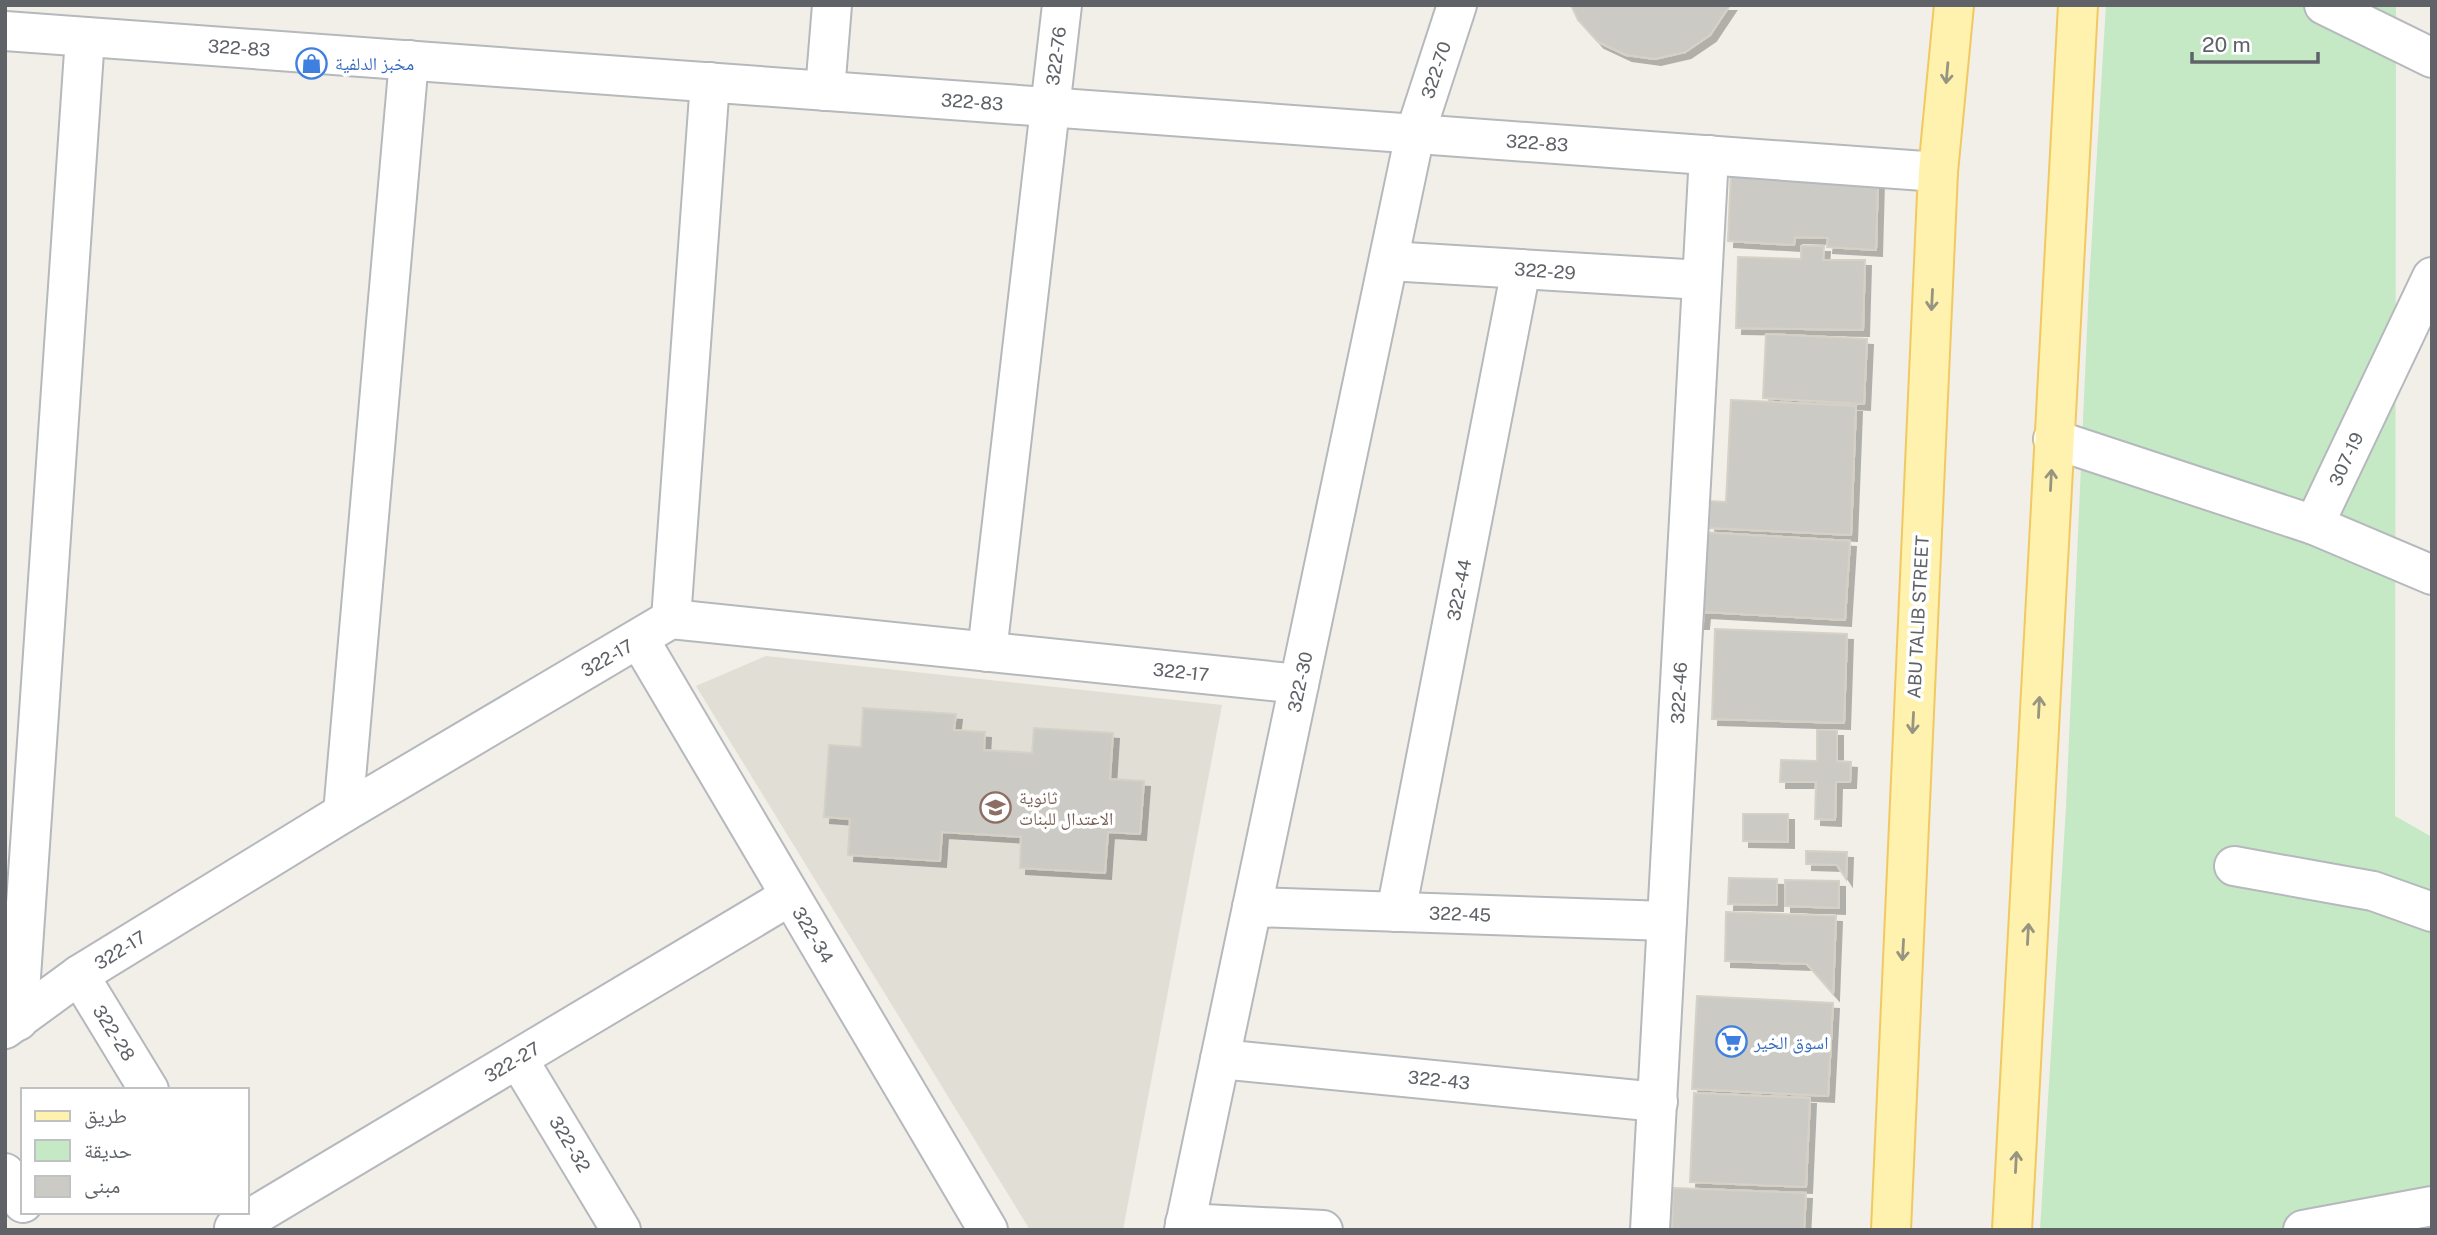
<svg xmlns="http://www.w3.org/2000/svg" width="2437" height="1235" viewBox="0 0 2437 1235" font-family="'Public Sans','Noto Naskh Arabic',sans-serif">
<defs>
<filter id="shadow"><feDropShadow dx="6" dy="6" stdDeviation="0" flood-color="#0004"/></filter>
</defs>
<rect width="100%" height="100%" fill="#f1efe8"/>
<!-- education -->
<path fill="#e1ded6" d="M766,656l456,49 -99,525h-93l-334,-544z"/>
<!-- green -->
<path fill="#c5e8c5" d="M2106,5h290l-1,811 37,21v393h-392l26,-423 23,-522z"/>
<!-- building -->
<g fill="#cccac5" stroke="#d6d1c6" stroke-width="2" filter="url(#shadow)">
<path d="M1571,5h159l-20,30 -25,17 -30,7 -29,-4 -28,-13 -20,-22z"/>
<path d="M1731,171l147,6 -2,73 -49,-3 1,-9 -33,-1 -1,8 -66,-4z"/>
<path d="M1801,246h23l-1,14h42l-2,70 -127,-2 2,-71 63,2z"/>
<path d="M1766,334l101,5 -3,65 -101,-6z"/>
<path d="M1731,400l125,6 -5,129 -142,-7 1,-27 16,1z"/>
<path d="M1700,532l150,9 -5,79 -141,-8 -1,11h-9z"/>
<path d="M1715,629l132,5 -3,89 -132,-4z"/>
<path d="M863,708l93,6 -2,16 31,2 -1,18 48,3 2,-25 79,5 -3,46 34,2 -4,53 -32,-2 -3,41 -85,-5 1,-31 -79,-5 -2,29 -92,-6 2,-36 -26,-2 5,-72 32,2z"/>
<path d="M1817,730h20v31l14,1 -1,20h-14l-1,38 -20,-1 1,-37h-36l1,-22 36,1z"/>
<path d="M1743,814h45v28l-45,-1z"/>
<path d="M1806,851l41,1 -1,27 -9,-14 -31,-1z"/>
<path d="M1729,878l48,1v26l-49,-1z"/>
<path d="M1785,880l54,1v27l-54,-2z"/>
<path d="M1726,912l110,4 -3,78 -26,-30 -82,-3z"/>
<path d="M1697,996l136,7 -5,93 -136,-7z"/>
<path d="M1694,1093l116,5 -4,89 -116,-5z"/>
<path d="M1673,1188l133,5 -2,37h-132z"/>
</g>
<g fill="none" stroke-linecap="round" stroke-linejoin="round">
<defs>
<g id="minor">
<path d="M2324,5l108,53"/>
<path d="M5,31l1933,141"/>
<path d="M825,91l7,-86"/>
<path d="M1389,261l313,19"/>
<path d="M2432,277l-118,248 118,50"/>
<path d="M2053,439l261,86"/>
<path d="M671,619l39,-537"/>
<path d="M639,639l349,591"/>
<path d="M987,652l75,-647"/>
<path d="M343,813l66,-753"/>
<path d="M2234,866l139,25 59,21"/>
<path d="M1252,907l415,14"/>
<path d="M1396,912l125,-643"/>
<path d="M79,975l70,115"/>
<path d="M18,1021l67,-984"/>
<path d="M5,1029l74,-54 264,-162 328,-194 628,65"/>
<path d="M518,1059l103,171"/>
<path d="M1220,1059l438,43"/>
<path d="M5,1173l18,30"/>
<path d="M1185,1223l138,7"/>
<path d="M234,1228l556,-332"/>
<path d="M1184,1230l231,-1096 42,-129"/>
<path d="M1650,1230l59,-1075"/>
<path d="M2303,1230l129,-24"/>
</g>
<g id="major">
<path d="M1891,1230l47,-1058 16,-167"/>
<path d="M2012,1230l66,-1225"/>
</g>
</defs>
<!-- minor casing -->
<use href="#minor" stroke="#b5b8bc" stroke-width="42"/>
<!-- major casing -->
<use href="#major" stroke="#f2c960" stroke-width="42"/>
<!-- minor -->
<use href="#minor" stroke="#fff" stroke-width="38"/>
<!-- major -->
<use href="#major" stroke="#fff2af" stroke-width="38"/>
</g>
<!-- one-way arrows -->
<defs><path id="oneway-shaft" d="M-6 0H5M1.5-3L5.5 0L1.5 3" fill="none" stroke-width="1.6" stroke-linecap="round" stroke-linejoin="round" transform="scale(1.75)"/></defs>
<g stroke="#979581">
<use href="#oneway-shaft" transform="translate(1947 73) rotate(95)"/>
<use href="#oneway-shaft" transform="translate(1932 300) rotate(93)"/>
<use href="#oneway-shaft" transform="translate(2051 480) rotate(-87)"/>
<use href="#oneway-shaft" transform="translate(2039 707) rotate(-87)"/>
<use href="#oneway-shaft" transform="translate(1913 723) rotate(93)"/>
<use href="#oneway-shaft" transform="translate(2028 934) rotate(-87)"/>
<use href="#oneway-shaft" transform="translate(1903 950) rotate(93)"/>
<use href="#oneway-shaft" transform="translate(2016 1162) rotate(-87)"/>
</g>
<!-- icons -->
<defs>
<symbol id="shop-ring" viewBox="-11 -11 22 22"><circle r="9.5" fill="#fff" stroke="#3f7fe0" stroke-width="1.5"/><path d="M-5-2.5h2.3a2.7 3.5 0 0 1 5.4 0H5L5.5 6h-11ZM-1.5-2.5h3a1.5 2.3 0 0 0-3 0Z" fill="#3f7fe0"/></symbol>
<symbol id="school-ring" viewBox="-11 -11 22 22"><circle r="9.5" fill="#fff" stroke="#8d6e63" stroke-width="1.5"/><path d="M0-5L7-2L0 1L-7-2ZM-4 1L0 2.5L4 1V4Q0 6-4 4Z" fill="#8d6e63"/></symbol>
<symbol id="supermarket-ring" viewBox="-11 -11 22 22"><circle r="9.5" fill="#fff" stroke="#3f7fe0" stroke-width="1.5"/><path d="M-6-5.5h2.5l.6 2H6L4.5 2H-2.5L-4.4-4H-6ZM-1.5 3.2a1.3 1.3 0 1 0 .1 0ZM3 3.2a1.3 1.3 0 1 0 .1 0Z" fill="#3f7fe0"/></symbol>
</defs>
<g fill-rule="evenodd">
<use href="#shop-ring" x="294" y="46" width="35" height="35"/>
<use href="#school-ring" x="978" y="790" width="35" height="35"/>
<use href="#supermarket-ring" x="1714" y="1024" width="35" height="35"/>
</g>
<g text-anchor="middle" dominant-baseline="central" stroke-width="7" stroke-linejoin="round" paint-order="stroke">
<!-- street labels -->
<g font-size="18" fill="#5f6368" stroke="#fff">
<text transform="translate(239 48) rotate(4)">322-83</text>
<text transform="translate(1056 56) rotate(-83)">322-76</text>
<text transform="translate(1436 70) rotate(-72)">322-70</text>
<text transform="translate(972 102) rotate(4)">322-83</text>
<text transform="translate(1537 143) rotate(4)">322-83</text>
<text transform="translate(1545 271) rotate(4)">322-29</text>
<text transform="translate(2346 459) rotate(-65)">307-19</text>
<text transform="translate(1459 590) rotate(-79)">322-44</text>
<text transform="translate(1918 617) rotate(-87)">ABU TALIB STREET</text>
<text transform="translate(607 658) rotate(-30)">322-17</text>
<text transform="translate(1181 672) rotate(6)">322-17</text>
<text transform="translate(1300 682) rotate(-78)">322-30</text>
<text transform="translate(1679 693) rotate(-87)">322-46</text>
<text transform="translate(1460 914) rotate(2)">322-45</text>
<text transform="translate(813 935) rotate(59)">322-34</text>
<text transform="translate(120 950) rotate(-32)">322-17</text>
<text transform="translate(114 1033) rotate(58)">322-28</text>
<text transform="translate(512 1062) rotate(-31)">322-27</text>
<text transform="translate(1439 1080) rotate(6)">322-43</text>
<text transform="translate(570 1144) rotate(59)">322-32</text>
</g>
<!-- shop labels -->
<g font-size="18" fill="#366cbe" stroke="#fff" text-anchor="start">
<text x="335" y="63">مخبز الدلفية</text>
<text x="1754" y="1042">اسوق الخير</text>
</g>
<!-- education labels -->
<g font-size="18" fill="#785e54" stroke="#fff" text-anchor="start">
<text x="1019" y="797">ثانوية<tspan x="1019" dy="21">الاعتدال للبنات</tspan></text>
</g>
</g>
<!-- border -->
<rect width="2437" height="1235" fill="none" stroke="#5f6368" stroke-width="14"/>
<!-- legend -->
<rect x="21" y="1088" width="228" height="126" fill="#ffffff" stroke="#bfc1c3" stroke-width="2"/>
<rect x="35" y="1111" width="35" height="10" fill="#fff2af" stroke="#bfc1c3" stroke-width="2"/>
<text x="84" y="1123" font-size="21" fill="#5f6368">طريق</text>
<rect x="35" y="1140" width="35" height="21" fill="#c5e8c5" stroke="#bfc1c3" stroke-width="2"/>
<text x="84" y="1158" font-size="21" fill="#5f6368">حديقة</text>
<rect x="35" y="1176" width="35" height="21" fill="#cccac5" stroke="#bfc1c3" stroke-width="2"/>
<text x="84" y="1193" font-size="21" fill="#5f6368">مبنى</text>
<!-- scale -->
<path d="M2192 52v10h126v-10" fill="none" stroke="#5f6368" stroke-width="3.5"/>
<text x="2202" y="52" font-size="21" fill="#5f6368" stroke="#ffffff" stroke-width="5" paint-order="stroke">20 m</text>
</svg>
